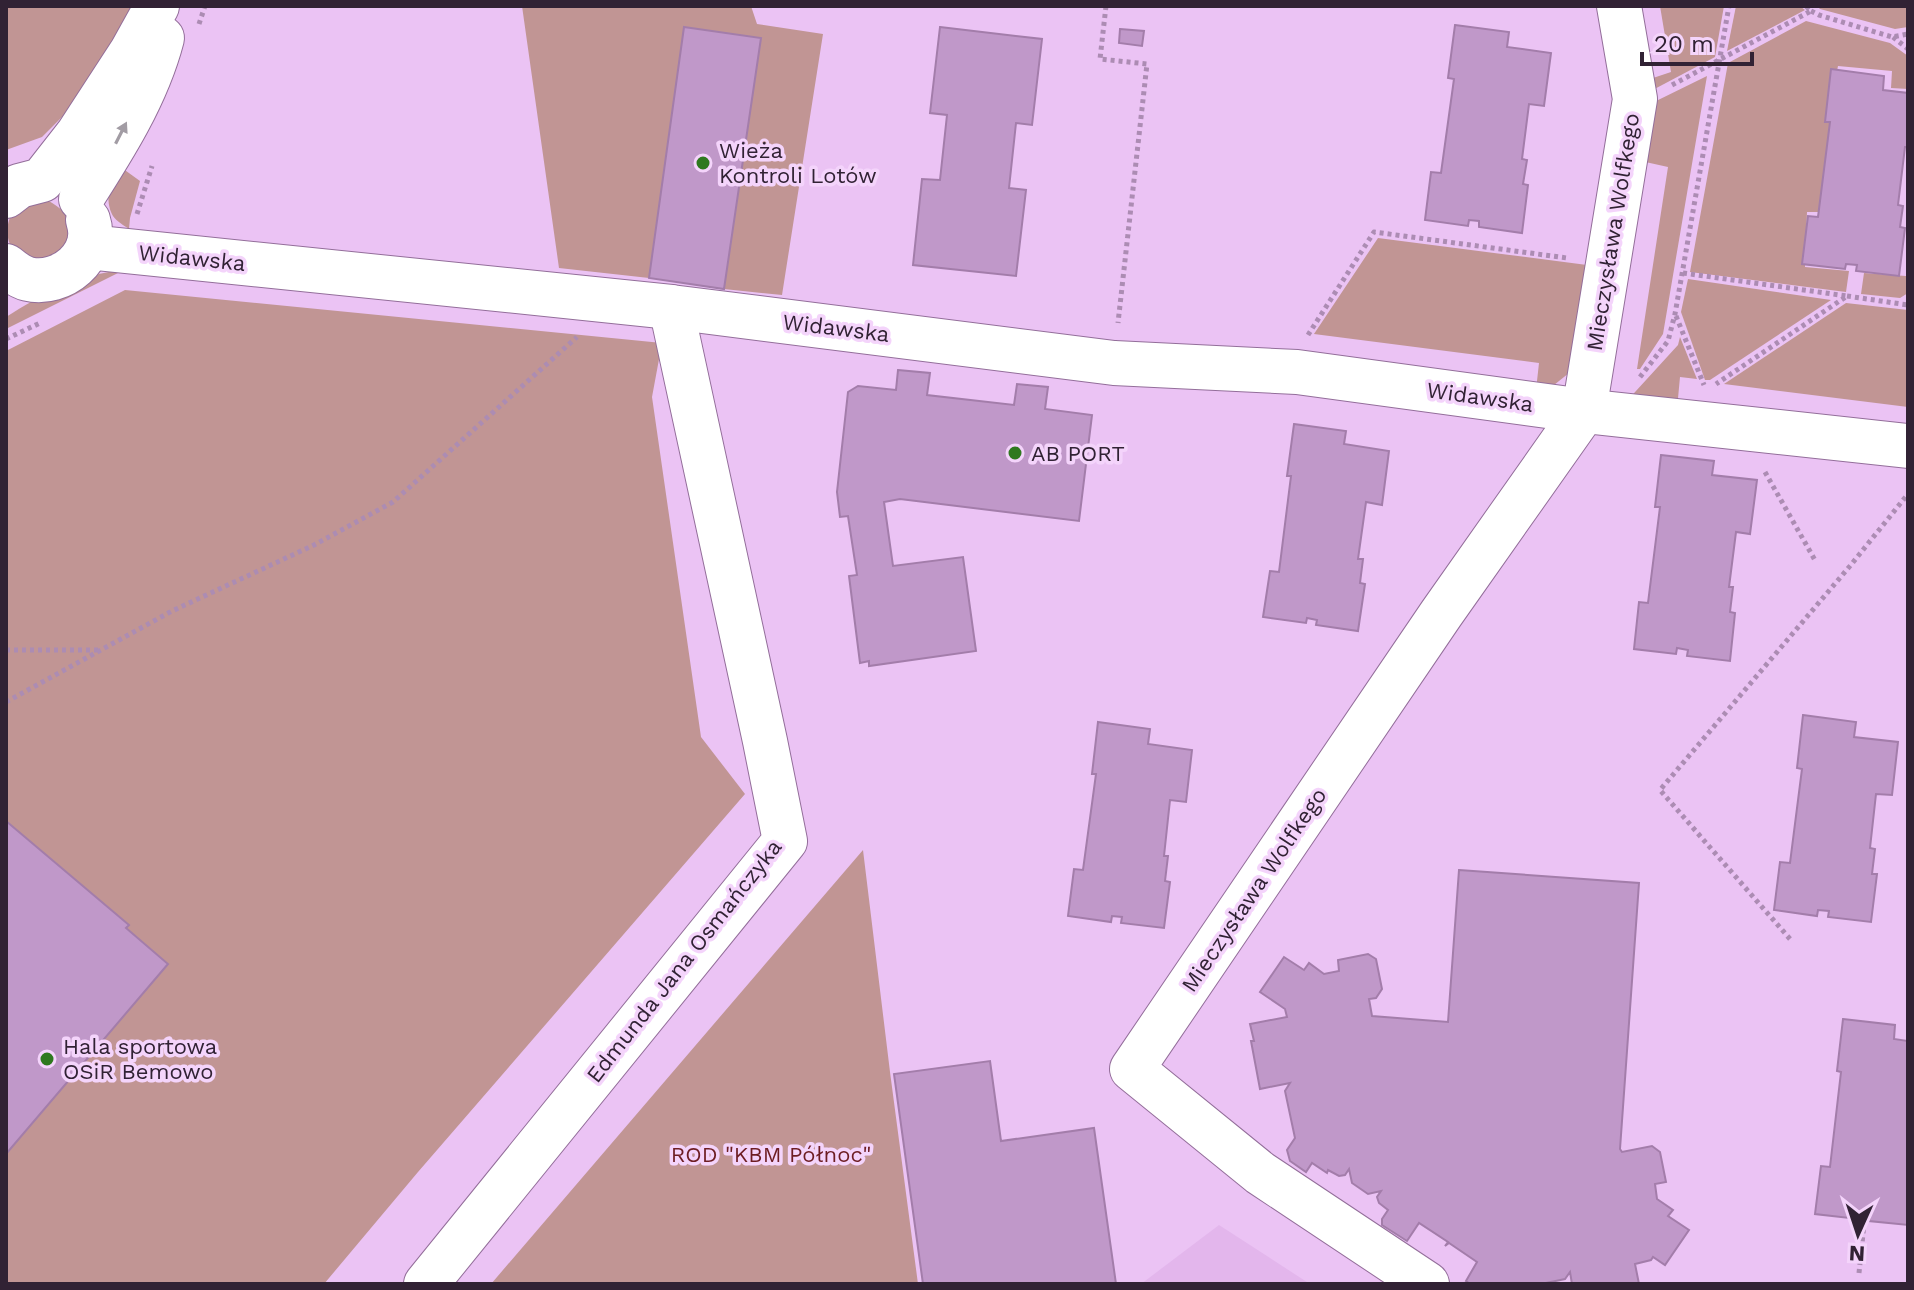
<svg xmlns="http://www.w3.org/2000/svg" width="1914" height="1290" viewBox="0 0 1914 1290" font-family="'Work Sans',sans-serif">
<rect width="100%" height="100%" fill="#ebc3f4"/>
<!-- built -->
<path fill="#e3b6ec" d="M1219,1225l91,59h-169z"/>
<!-- green -->
<g fill="#c19594">
<path d="M6,6h137l-66,107 -14,3 -21,21 -36,13z"/>
<path d="M522,6h229l6,18 66,10 -41,261 -58,-6 36,-251 -76,-10 -35,250 -90,-10z"/>
<path d="M1660,6h64l-9,51 -68,36 6,-15 18,-6z"/>
<path d="M1736,6h64l5,4 -78,41z"/>
<path d="M1817,6h91v21l-13,2 -75,-20z"/>
<path d="M1806,21l84,22 18,13v33l-17,-1 1,-17 -54,-5 -6,29 -9,117h-16l-2,55 44,4 -3,21 -156,-20 38,-209z"/>
<path d="M1707,76l-44,258 -23,35h-3l31,-202 -27,-6 9,-57z"/>
<path d="M115,163l25,18 -10,37 -1,11c-4,-3 -13,-8 -16,-13 -9,-15 -3,-38 2,-53z"/>
<path d="M47,200c28,15 26,28 14,53l-24,10c-6,-4 -18,-7 -23,-13 -11,-11 -8,-38 7,-45 7,-4 19,-3 26,-5z"/>
<path d="M1378,238l209,27 -18,108 -20,16 -13,1 3,-27 -225,-29z"/>
<path d="M1908,262v31l-8,5 -39,-4 3,-21 42,3z"/>
<path d="M124,270l-118,59v-12c34,-22 78,-44 118,-47z"/>
<path d="M1688,279l143,21 -121,80h-5l-24,-68z"/>
<path d="M125,290l537,53 -10,54 49,340 44,57 -327,378 -94,112h-318v-933z"/>
<path d="M1846,303l62,7v97l-184,-23z"/>
<path d="M1680,337l17,42 -17,-2 -3,32 -52,-6 53,-58z"/>
<path d="M863,850l27,222 28,212h-427z"/>
</g>
<!-- building -->
<g fill="#c098c9" stroke="#a37daa" stroke-width="2">
<path d="M1455,25l54,7 -2,15 44,6 -7,53 -15,-2 -7,55 5,1 -4,24 5,1 -6,48 -43,-6v-6l-10,-1 -1,6 -43,-6 6,-48 10,1 13,-94 -6,-1z"/>
<path d="M684,27l77,11 -37,251 -75,-11z"/>
<path d="M940,27l102,12 -10,86 -16,-2 -7,65 17,2 -10,86 -103,-11 9,-86 18,1 7,-65 -17,-2z"/>
<path d="M1120,29l24,2 -2,15 -23,-3z"/>
<path d="M1831,69l53,7 -1,14 25,3v54h-3l-7,58 5,1 -3,21 5,1 -6,48 -43,-5 1,-6 -11,-1 -1,5 -43,-5 6,-48 10,1 12,-95h-5z"/>
<path d="M898,370l32,3 -3,22 87,10 3,-21 31,3 -3,22 47,6 -13,106 -179,-22 -16,3 9,64 70,-9 13,94 -107,15v-5l-9,2 -11,-87 8,-1 -9,-59 -8,1 -3,-25 11,-100 10,-6 38,4z"/>
<path d="M1294,424l52,7 -2,13 45,7 -7,54 -16,-3 -8,57h5l-3,24 5,1 -7,47 -42,-6 1,-5 -10,-2 -1,5 -43,-6 7,-46 9,1 12,-96h-4z"/>
<path d="M1661,455l53,6 -2,14 45,5 -7,54 -14,-2 -7,55h4l-3,25 5,1 -5,48 -43,-5 1,-6 -11,-2 -1,6 -42,-5 5,-47 9,1 12,-96h-5z"/>
<path d="M1803,715l53,7 -2,15 44,5 -6,53 -16,-1 -6,54 5,1 -3,25h5l-6,48 -43,-5 1,-6 -11,-1 -1,6 -43,-6 6,-48 10,1 12,-94 -5,-1z"/>
<path d="M1098,722l52,7 -2,15 44,6 -6,52 -16,-2 -6,56h4l-3,25 5,1 -6,46 -43,-5 1,-6 -10,-1 -1,6 -43,-6 6,-47 9,1 13,-96h-4z"/>
<path d="M6,821l123,104 -3,3 42,36 -162,190z"/>
<path d="M1459,870l180,13 -19,266 2,3 30,-6 8,6 6,30 -11,2 2,15 16,11 -5,6 21,14 -24,35 -12,-8 -2,3 -16,4 4,20h-67l-2,-12 -5,7 -24,5h-71l-4,-3 11,-19 -28,-19 -4,3 3,-4 -29,-19 -12,18 -25,-16v-6l6,-9 -9,-7 -2,-6 4,-6 -13,3 -16,-11 -3,-14 -4,6 -6,1 -11,-6 -1,3 -15,-10 -6,9 -16,-11 -3,-11 8,-12 -10,-47 5,-8 -30,6 -9,-48h3l-4,-17 37,-7 -2,-8 -25,-17 24,-35 20,13 5,-7 15,11 15,-3 -1,-11 30,-6 8,5 6,30 -6,9 -7,1 3,17 76,6z"/>
<path d="M1843,1019l52,6 -1,14 14,2v184l-39,-4 1,-6 -12,-2v6l-43,-5 6,-48 9,1 11,-95 -4,-1z"/>
<path d="M990,1061l11,80 93,-13 22,156h-193l-29,-210z"/>
</g>
<g fill="none" stroke-linecap="round" stroke-linejoin="round">
<defs>
<g id="minor">
<path d="M6,196l13,-10 23,-6 36,-46 54,-83 25,-45"/>
<path d="M81,199c32,-50 66,-103 81,-161"/>
<path d="M88,247l583,60 443,56 183,9 287,39 324,35"/>
<path d="M6,266c6,5 14,11 22,13 33,8 72,-23 60,-59"/>
<path d="M426,1284l359,-443 -20,-100 -94,-434"/>
<path d="M1427,1284l-167,-111 -128,-104 309,-455 143,-203 51,-312 -16,-93"/>
</g>
</defs>
<!-- minor casing -->
<use href="#minor" stroke="#936e9a" stroke-width="46"/>
<!-- path -->
<g stroke="#ac8cb3" stroke-width="5" stroke-dasharray="4 4" stroke-linecap="butt">
<path d="M1106,6l-6,53 47,5 -29,259"/>
<path d="M1811,11l8,4 73,22 16,-3"/>
<path d="M199,24l6,-18"/>
<path d="M1893,37l15,12"/>
<path d="M1672,85l139,-74 -5,-5"/>
<path d="M137,214l15,-48"/>
<path d="M1683,273l164,23 -131,88"/>
<path d="M1847,296l61,9"/>
<path d="M1676,316l28,69"/>
<path d="M1308,335l66,-103 193,26"/>
<path d="M6,339l34,-16"/>
<path d="M1640,377l28,-36 7,-27 54,-308"/>
<path d="M1765,472l51,90"/>
<path d="M6,650h92"/>
<path d="M6,702l166,-91 142,-66 79,-43 184,-165"/>
<path d="M1790,939l-130,-149 190,-224 58,-72"/>
<path d="M1859,1273l6,-59"/>
</g>
<!-- minor -->
<use href="#minor" stroke="#fff" stroke-width="44"/>
</g>
<!-- one-way arrows -->
<defs><path id="oneway-solid" d="M-6-.8H1V-3.2L6.5 0L1 3.2V.8H-6Z" transform="scale(2)"/></defs>
<use fill="#a29ca4" href="#oneway-solid" transform="translate(121 133) rotate(-63)"/>
<!-- markers -->
<g fill="#2f791f" stroke="#f4d4fb" stroke-width="3">
<circle cx="703" cy="163" r="8"/>
<circle cx="1015" cy="453" r="8"/>
<circle cx="47" cy="1059" r="8"/>
</g>
<g text-anchor="middle" dominant-baseline="central" stroke-width="7" stroke-linejoin="round" paint-order="stroke">
<!-- poi labels -->
<g font-size="22" fill="#312234" stroke="#f4d4fb" text-anchor="start">
<text x="719" y="150">Wieża<tspan x="719" dy="25">Kontroli Lotów</tspan></text>
<text x="1031" y="453">AB PORT</text>
<text x="63" y="1046">Hala sportowa<tspan x="63" dy="25">OSiR Bemowo</tspan></text>
</g>
<!-- street labels -->
<g font-size="22" fill="#312234" stroke="#f4d4fb">
<text transform="translate(1613 232) rotate(-81)">Mieczysława Wolfkego</text>
<text transform="translate(192 258) rotate(6)">Widawska</text>
<text transform="translate(836 328) rotate(7)">Widawska</text>
<text transform="translate(1480 397) rotate(8)">Widawska</text>
<text transform="translate(1254 890) rotate(-56)">Mieczysława Wolfkego</text>
<text transform="translate(684 961) rotate(-52)">Edmunda Jana Osmańczyka</text>
</g>
<!-- park labels -->
<g font-size="22" fill="#6d1d23" stroke="#f4d4fb">
<text x="771" y="1154">ROD "KBM Północ"</text>
</g>
</g>
<!-- border -->
<rect width="1914" height="1290" fill="none" stroke="#312234" stroke-width="16"/>
<!-- north arrow -->
<g transform="translate(1858 1234) rotate(183)" stroke="#f4d4fb" stroke-width="6" paint-order="stroke">
<path d="M0-6L14 30L0 20L-14 30Z" fill="#312234"/>
<text y="-12" font-size="22" font-weight="bold" text-anchor="middle" fill="#312234">N</text>
</g>
<!-- scale -->
<path d="M1642 52v12h110v-12" fill="none" stroke="#312234" stroke-width="4"/>
<text x="1654" y="52" font-size="24" fill="#312234" stroke="#f4d4fb" stroke-width="6" paint-order="stroke">20 m</text>
</svg>
